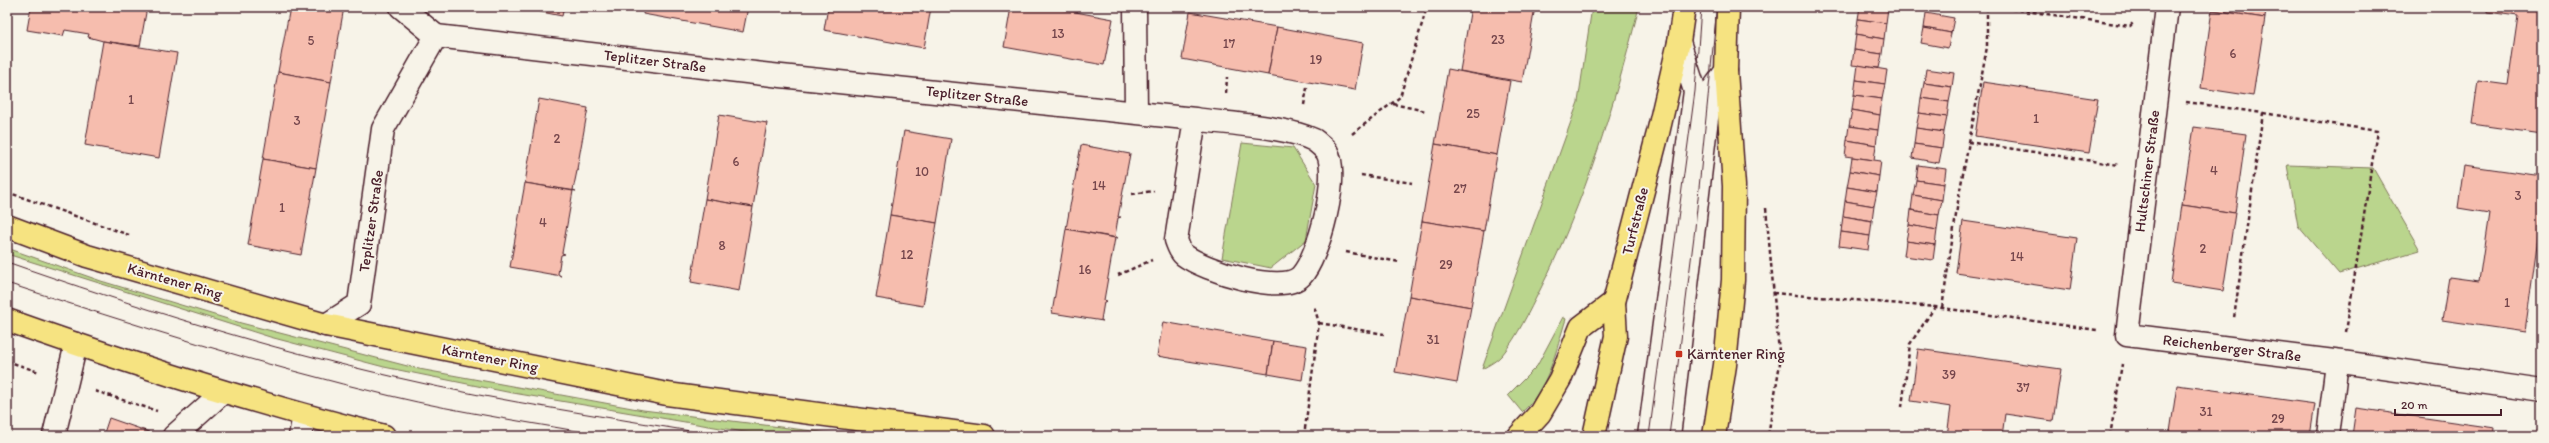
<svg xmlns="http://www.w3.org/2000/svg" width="2549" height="443" viewBox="0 0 2549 443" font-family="Itim,sans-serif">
<rect width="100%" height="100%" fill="#f7f3e8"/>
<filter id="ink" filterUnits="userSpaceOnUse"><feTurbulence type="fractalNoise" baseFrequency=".025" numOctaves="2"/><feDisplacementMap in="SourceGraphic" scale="8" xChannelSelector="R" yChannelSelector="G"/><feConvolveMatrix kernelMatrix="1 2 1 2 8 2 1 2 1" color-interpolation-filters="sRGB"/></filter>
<g filter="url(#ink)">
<!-- green -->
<g fill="#bad58d" stroke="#827a5c">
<path d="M1592,7h47c-24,96 -54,194 -99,283 -11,21 -22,46 -38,65 -5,6 -13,10 -20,14l96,-267z"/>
<path d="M1242,143l51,5 23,36 -10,56 -35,28 -49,-10z"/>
<path d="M2287,165l86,3 47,82 -81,24 -41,-48z"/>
<path d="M7,248l94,33 140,42 178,46 224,41 210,26h-85l-261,-44 -123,-25 -114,-30 -263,-83z"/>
<path d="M1563,317l3,2c-10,31 -18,71 -44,93l-14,-17 29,-29z"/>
</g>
<!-- building -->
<g fill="#f6bdae" stroke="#4a1f2b">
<path d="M31,7h116l-7,39 -37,-5 -15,-4 1,-3 -24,-4 -2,6 -36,-6z"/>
<path d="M290,7h54l-13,75 -53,-10z"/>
<path d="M516,7h48l-2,9z"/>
<path d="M644,7h104l-5,25 -100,-18z"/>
<path d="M828,7h103l-7,41 -100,-18z"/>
<path d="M1011,7h38l64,12 -9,46 -100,-18z"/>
<path d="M1471,7h64l-13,75 -62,-11z"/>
<path d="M1860,7l28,1 -2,15 -28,-4z"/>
<path d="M2064,7h21v3z"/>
<path d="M2213,7h53l-1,11 -53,-8z"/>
<path d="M2487,7h55v127l-70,-10 6,-43 30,4 10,-69 -31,-4z"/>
<path d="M2212,10l53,8 -12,78 -52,-8z"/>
<path d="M1190,12l87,15 -9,48 -86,-16z"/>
<path d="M1926,13l28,5 -3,15 -27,-5z"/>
<path d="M1858,19l28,4 -2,16 -28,-5z"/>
<path d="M1277,27l86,16 -8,47 -87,-15z"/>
<path d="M1924,28l27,5 -3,15 -27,-5z"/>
<path d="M1856,34l28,5 -2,15 -28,-4z"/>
<path d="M103,41l74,12 -18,105 -74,-13z"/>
<path d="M1854,50l28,4 -3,14 -27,-3z"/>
<path d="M1858,65l29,5 -2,14 -29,-4z"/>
<path d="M1448,69l62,12 -13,74 -62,-11z"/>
<path d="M1926,69l28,4 -2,14 -28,-4z"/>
<path d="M278,72l53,10 -15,86 -53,-9z"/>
<path d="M1856,80l29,4 -3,15 -28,-4z"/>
<path d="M1983,82l115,17 -9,54 -114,-17z"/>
<path d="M1924,83l28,4 -3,15 -28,-4z"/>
<path d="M1854,95l28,4 -2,16 -28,-5z"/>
<path d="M1921,98l28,4 -2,15 -28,-4z"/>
<path d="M539,99l49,9 -11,61 2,1 -2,1 -4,19 3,1 -51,-8z"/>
<path d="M1852,110l28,5 -2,15 -29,-4z"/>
<path d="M1919,113l28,4 -3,15 -28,-4z"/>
<path d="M719,115l48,8 -14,84 -48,-8z"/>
<path d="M1849,126l29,4 -2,15 -29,-5z"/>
<path d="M2194,127l52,7 -11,79 -53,-8z"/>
<path d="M1916,128l28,4 -2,16 -28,-4z"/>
<path d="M904,131l47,8 -14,84 -47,-8z"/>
<path d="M1847,140l29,5 -2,15 -29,-4z"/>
<path d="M1435,144l62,11 -13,76 -62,-10z"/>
<path d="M1914,144l28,4 -3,15 -27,-5z"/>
<path d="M1081,145l49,9 -12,63h3l-3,1 -3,18 3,2 -52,-9z"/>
<path d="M1852,157l29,4 -2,15 -29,-5z"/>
<path d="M263,159l53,9 -15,87 -53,-10z"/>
<path d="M1918,165l28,4 -2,15 -28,-4z"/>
<path d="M2464,165l78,11v32l-17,124 -83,-12 7,-43 30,4 10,-68 -31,-5z"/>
<path d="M1850,171l29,5 -2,16 -30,-5z"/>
<path d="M1916,180l28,4 -2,16 -29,-5z"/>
<path d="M525,183l48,8 -11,62 3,1 -4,1 -3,19 3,2 -51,-9z"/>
<path d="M1847,187l30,5 -3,14 -29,-5z"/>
<path d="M1913,195l29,5 -3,15 -28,-5z"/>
<path d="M705,199l48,8 -14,84 -48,-9z"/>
<path d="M1845,201l29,5 -2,15 -29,-5z"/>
<path d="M2182,205l53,8 -12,78 -52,-8z"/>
<path d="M1911,210l28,5 -2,15 -28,-5z"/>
<path d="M890,215l47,8 -14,83 -47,-8z"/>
<path d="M1843,216l29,5 -2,15 -29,-4z"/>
<path d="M1422,221l62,10 -13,76 -62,-11z"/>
<path d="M1963,221l114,17 -7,52 -114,-17z"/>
<path d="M1909,225l28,5 -2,15 -29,-4z"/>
<path d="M1066,229l49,9 -11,62 3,1 -3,1 -3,18 2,1 -51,-8z"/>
<path d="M1841,232l29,4 -2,14 -29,-4z"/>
<path d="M1906,241l29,4 -2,15 -29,-4z"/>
<path d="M1409,296l62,11 -14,76 -62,-11z"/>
<path d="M1163,322l110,19 -5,33 -111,-18z"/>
<path d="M1273,341l34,5 -5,34 -34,-6z"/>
<path d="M1918,349l143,20 -8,52 -48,-7 -3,22h-55l4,-29 -40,-6z"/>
<path d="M2177,385l138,19 -5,32h-115l-25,-4z"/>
<path d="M2356,408l139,20 -1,8h-142z"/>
<path d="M109,418l40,14 -1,4h-45z"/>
</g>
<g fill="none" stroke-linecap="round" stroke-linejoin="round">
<defs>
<g id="minor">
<path d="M401,7l35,29"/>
<path d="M1135,7l1,105"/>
<path d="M2167,7l-40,328 215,27 200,29"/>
<path d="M326,325l33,-21 24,-175 53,-93 345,40 414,43 -19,121c2,5 4,12 8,15 20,15 98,41 117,21 18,-19 39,-100 26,-124 -2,-3 -10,-10 -13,-12 -29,-14 -86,-16 -119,-21"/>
<path d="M57,436l-3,-1 22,-91"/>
<path d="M174,436l49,-44"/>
<path d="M300,436l4,-20"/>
<path d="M1649,436l46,-345 -16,-49"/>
<path d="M1669,436l41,-343 16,-22"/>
<path d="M2328,436l9,-74"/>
</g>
<g id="major">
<path d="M7,226l80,30 239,69 341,69 317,42"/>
<path d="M7,320c124,44 249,84 377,116"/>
<path d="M1519,436l21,-23 20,-34 21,-52 33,-25"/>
<path d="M1594,436l22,-100 -2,-34 44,-169 21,-91 5,-35"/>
<path d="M1714,436l11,-71 8,-85 1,-94 -8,-115 2,-64"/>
</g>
</defs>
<!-- minor casing -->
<use href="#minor" stroke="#4a1f2b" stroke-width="25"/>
<!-- major casing -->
<use href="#major" stroke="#4a1f2b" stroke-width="25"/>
<!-- path -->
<g stroke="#4a1f2b" stroke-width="2.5" stroke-dasharray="4 3" stroke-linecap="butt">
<path d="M1998,7l132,19 4,-4"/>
<path d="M1226,93l1,-16"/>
<path d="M2186,102l77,11 -29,205"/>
<path d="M1393,104l33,7"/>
<path d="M1304,105l3,-17"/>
<path d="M2263,113l114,18 -31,201"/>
<path d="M1352,134l48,-37 27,-90"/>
<path d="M1968,142l151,23"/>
<path d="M1361,175l51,8"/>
<path d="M7,192l122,43"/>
<path d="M1132,194l22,-3"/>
<path d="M1766,208l14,155 -12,73"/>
<path d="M1346,252l53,10"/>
<path d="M1118,275l34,-15"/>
<path d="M1773,293l162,14 162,23"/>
<path d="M1942,308l17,-113 28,-148v-40"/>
<path d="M1319,323l65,11"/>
<path d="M7,361l32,11"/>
<path d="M95,391l62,20"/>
<path d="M1902,407l8,-63 25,-37"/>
<path d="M224,432l16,4"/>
<path d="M1304,436l15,-113 -5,-17"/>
<path d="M2110,436l12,-72"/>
</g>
<!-- minor -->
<use href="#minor" stroke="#f7f3e8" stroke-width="22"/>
<!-- major -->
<use href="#major" stroke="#f6e381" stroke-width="22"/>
<!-- tram -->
<g stroke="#4a1f2b" stroke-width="1">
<path d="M7,262c129,45 259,86 392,116 106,25 213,39 319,58"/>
<path d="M7,283c127,42 254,82 384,113 71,17 143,27 214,40"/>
<path d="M1649,436l46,-345 6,-84"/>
<path d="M1669,436l26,-208 22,-221"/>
</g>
</g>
</g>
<!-- markers -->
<rect fill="#c8321e" stroke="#f7f3e8" stroke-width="1.5" x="1675" y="350" width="8" height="8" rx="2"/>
<g text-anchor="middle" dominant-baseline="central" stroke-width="4" stroke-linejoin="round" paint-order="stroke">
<!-- number labels -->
<g font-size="13" fill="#75464c">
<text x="1058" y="33">13</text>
<text x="1498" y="39">23</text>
<text x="311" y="40">5</text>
<text x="1229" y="43">17</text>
<text x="2233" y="53">6</text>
<text x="1316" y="59">19</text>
<text x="131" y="99">1</text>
<text x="1473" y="113">25</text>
<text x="2036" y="118">1</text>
<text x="297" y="120">3</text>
<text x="557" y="138">2</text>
<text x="736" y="161">6</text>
<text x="2214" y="170">4</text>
<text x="922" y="171">10</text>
<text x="1099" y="185">14</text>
<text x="1460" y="188">27</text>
<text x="2518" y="195">3</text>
<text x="282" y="207">1</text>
<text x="543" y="222">4</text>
<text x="722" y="245">8</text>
<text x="2203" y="248">2</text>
<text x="907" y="254">12</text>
<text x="2017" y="256">14</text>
<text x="1446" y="264">29</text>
<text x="1085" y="269">16</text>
<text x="2507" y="302">1</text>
<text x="1433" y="339">31</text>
<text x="1949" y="374">39</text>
<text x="2023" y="387">37</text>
<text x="2206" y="411">31</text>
<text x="2278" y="418">29</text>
</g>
<!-- street labels -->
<g font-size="15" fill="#4a1f2b" stroke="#f7f3e8">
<text transform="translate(655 61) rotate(7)">Teplitzer Straße</text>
<text transform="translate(977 96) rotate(6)">Teplitzer Straße</text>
<text transform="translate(2147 171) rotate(-83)">Hultschiner Straße</text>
<text transform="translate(371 221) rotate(-82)">Teplitzer Straße</text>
<text transform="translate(1635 221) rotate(-76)">Turfstraße</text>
<text transform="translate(175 281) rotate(16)">Kärntener Ring</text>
<text transform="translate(2232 348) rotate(7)">Reichenberger Straße</text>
<text transform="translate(490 358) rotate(11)">Kärntener Ring</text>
</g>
<!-- poi labels -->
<g font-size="15" fill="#4a1f2b" stroke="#f7f3e8" text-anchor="start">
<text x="1687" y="354">Kärntener Ring</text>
</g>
</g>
<!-- margin -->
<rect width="2549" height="443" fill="none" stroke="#f7f3e8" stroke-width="24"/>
<rect x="12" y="12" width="2525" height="419" fill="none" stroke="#4a1f2b" stroke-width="1.5" filter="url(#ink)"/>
<!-- scale -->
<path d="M2395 409v6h106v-6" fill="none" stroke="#4a1f2b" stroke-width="2"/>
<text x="2401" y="409" font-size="12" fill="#4a1f2b" stroke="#f7f3e8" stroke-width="3" paint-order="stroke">20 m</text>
</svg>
